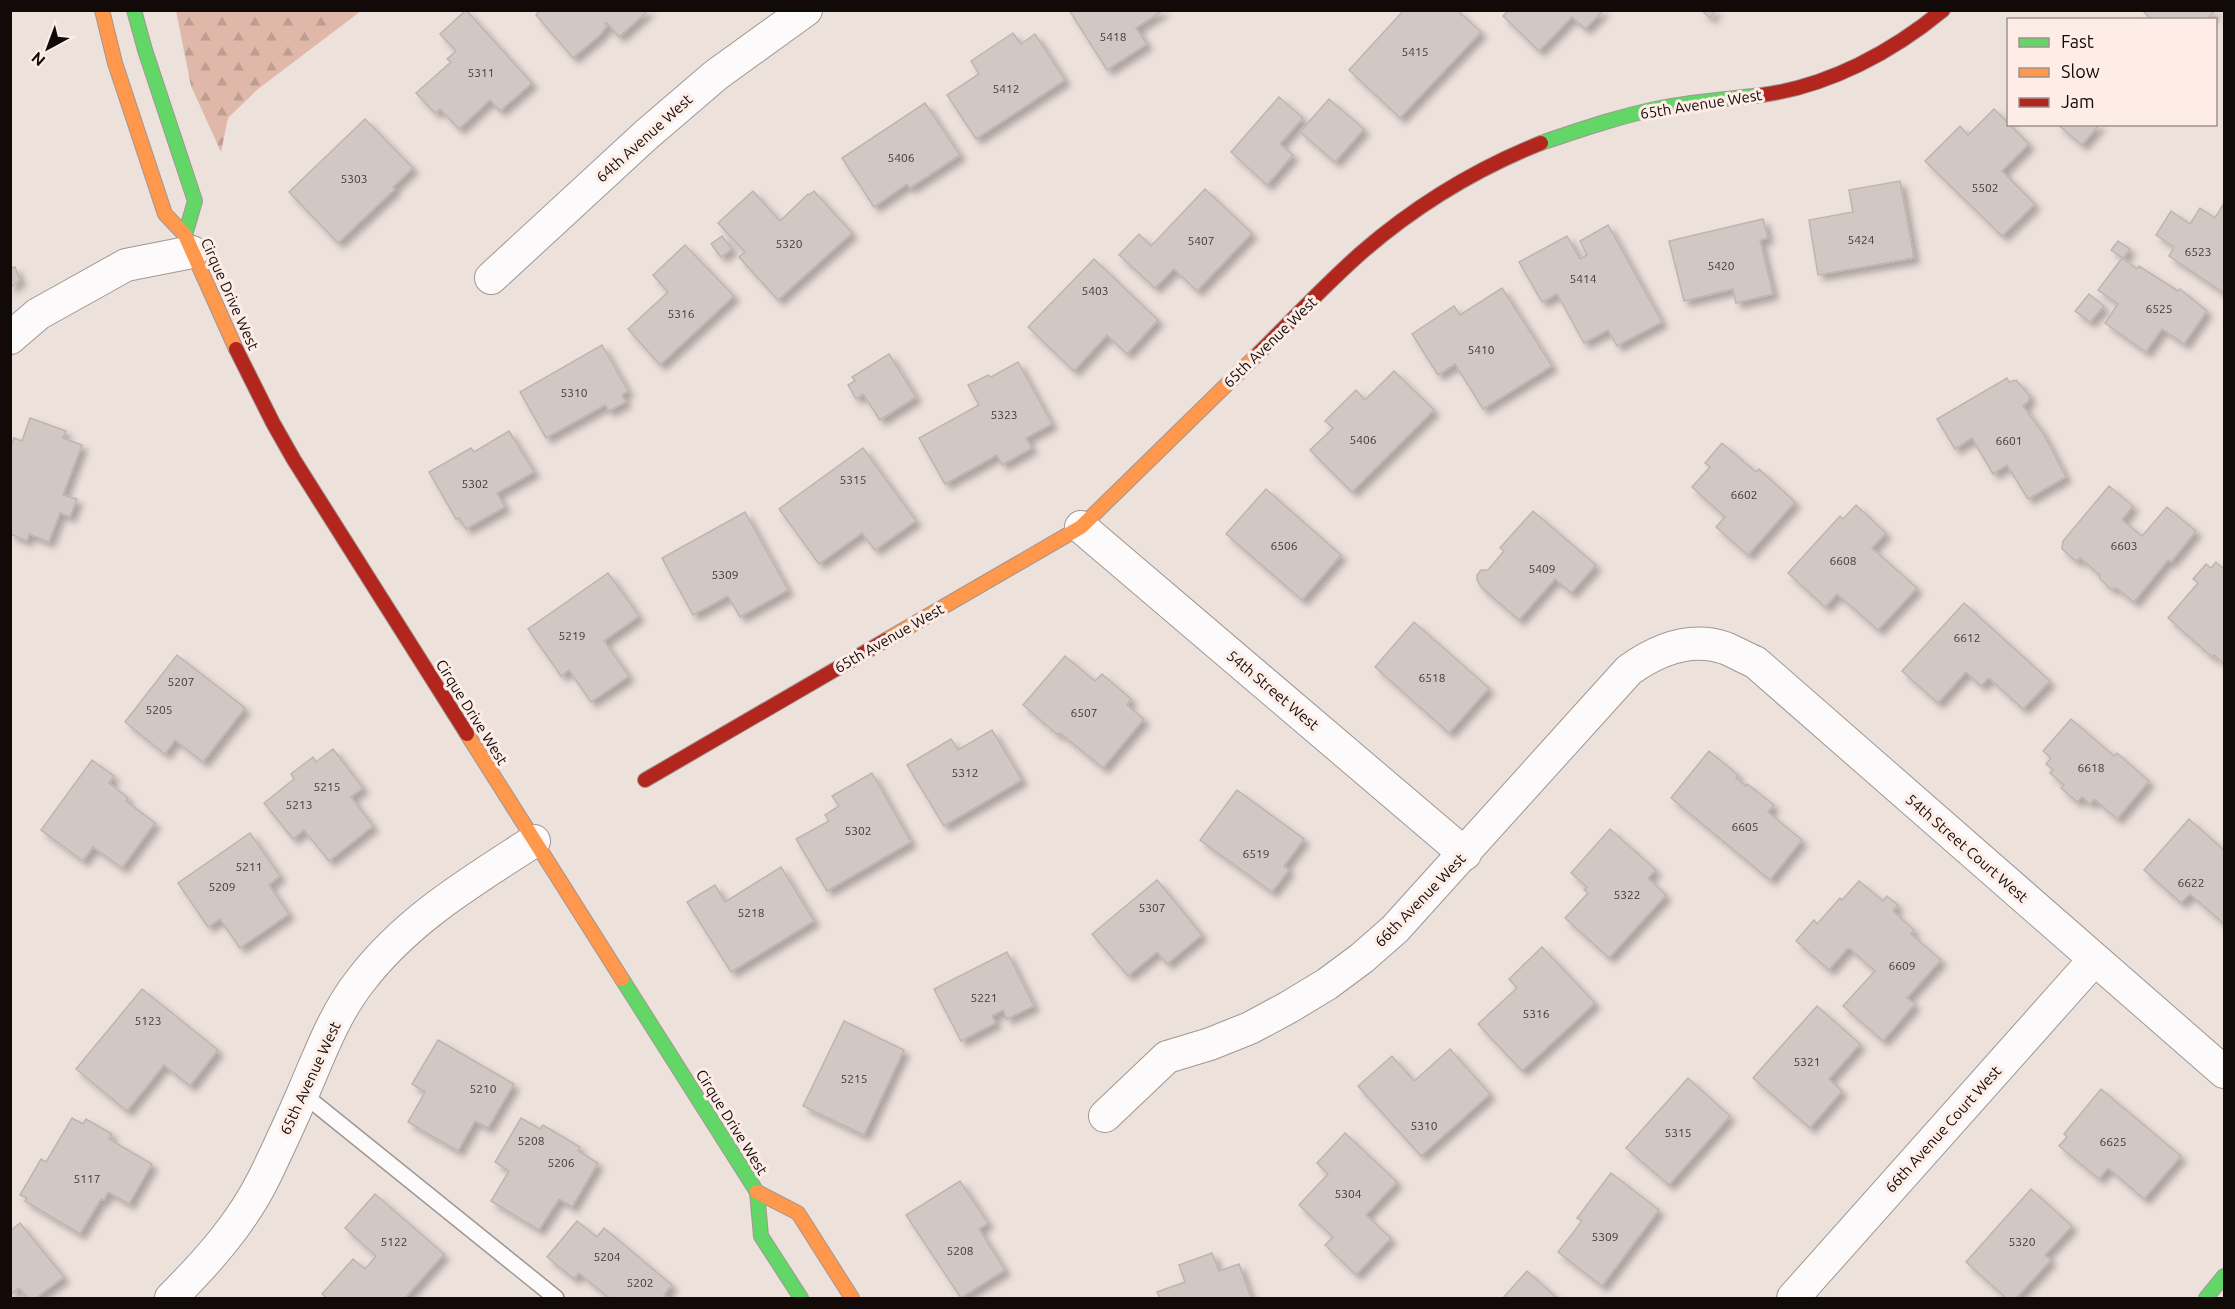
<svg xmlns="http://www.w3.org/2000/svg" width="2235" height="1309" viewBox="0 0 2235 1309" font-family="Ubuntu,sans-serif">
<defs>
<pattern id="forest-firs" width="22" height="20" patternUnits="userSpaceOnUse" patternTransform="scale(1.5)"><rect width="22" height="20" fill="#e0b8a9"/><path d="M5 1l3.5 6h-7zM16 11l3.5 6h-7z" fill="#bf9d90"/></pattern>
<filter id="shadow"><feDropShadow dx="5.5" dy="5.5" stdDeviation="3" flood-color="#0004"/></filter>
</defs>
<rect width="100%" height="100%" fill="#ede1dc"/>
<!-- forest -->
<path fill="url(#forest-firs)" d="M176,11v-1l185,1 -103,78 -30,29 -7,34 -30,-66z"/>
<!-- building -->
<g fill="#d1c8c4" stroke="#beb4b1" stroke-width="1.5" filter="url(#shadow)">
<path d="M466,10l66,73 -32,28 -10,-11 -31,29 -19,-20 -5,4 -19,-20 35,-31 -4,-3 9,-8 -16,-17z"/>
<path d="M540,10h109l-30,27 -12,-14 -2,1 2,2 -7,9 -27,23 -37,-43z"/>
<path d="M1069,10h95l-28,18 11,16 -40,26z"/>
<path d="M1404,10h53l24,22 -81,86 -51,-48z"/>
<path d="M1509,10h95l-19,19 -13,-12 -33,34 -36,-35z"/>
<path d="M1701,10h15l-6,8z"/>
<path d="M2142,10h73l-8,10h-55z"/>
<path d="M1013,33l8,11 14,-10 30,46 -89,59 -29,-44 32,-21 -8,-13z"/>
<path d="M1279,97l24,21 -23,26 13,11 -26,30 -36,-33z"/>
<path d="M1329,99l35,30 -29,33 -35,-30z"/>
<path d="M925,103l35,52 -50,33 -3,-4 -33,23 -32,-49z"/>
<path d="M1994,109l35,35 -27,27 33,33 -33,32 -77,-75 35,-35 8,9z"/>
<path d="M365,119l48,49 -20,19 2,2 -57,54 -49,-51z"/>
<path d="M2057,124h43l-18,21z"/>
<path d="M1900,181l14,77 -96,17 -9,-55 44,-8 -4,-22z"/>
<path d="M1205,189l47,44 -55,58 -23,-22 -19,19 -36,-33 20,-21 12,12z"/>
<path d="M753,191l27,30 28,-27 1,1 5,-4 38,42 -74,67 -39,-43 6,-5 -27,-29z"/>
<path d="M2224,203v90l-55,-37 5,-9 -18,-12 15,-24 19,13 10,-16 15,10z"/>
<path d="M1763,219l5,19 -8,2 13,54 -37,9 -3,-14 -49,12 -15,-60z"/>
<path d="M1608,225l54,97 -45,24 -9,-16 -24,13 -27,-49 -15,8 -23,-40 48,-26 13,23 7,-4 -7,-14z"/>
<path d="M722,236l10,13 -11,8 -10,-13z"/>
<path d="M2118,241l12,8 -7,9 -12,-8z"/>
<path d="M685,245l49,51 -74,69 -32,-36 40,-37 -15,-17z"/>
<path d="M2122,258l15,11 2,-3 39,25 2,-2 27,22 -23,33 -22,-15 -16,23 -41,-29 13,-19 -20,-14z"/>
<path d="M1094,259l64,61 -31,34 -20,-19 -33,36 -46,-44z"/>
<path d="M15,267l5,13 -10,8v-20z"/>
<path d="M1502,288l50,78 -69,43 -28,-45 -17,11 -26,-41 42,-28 6,9z"/>
<path d="M2089,294l15,12 -14,16 -15,-11z"/>
<path d="M602,345l26,46 -6,4 4,7 -17,9 -4,-6 -59,33 -26,-46z"/>
<path d="M889,354l27,43 -36,23 -17,-26 -7,5 -8,-14 7,-4 -3,-4z"/>
<path d="M1018,362l34,62 -26,14 6,10 -30,17 -5,-10 -52,29 -26,-46 60,-33 -11,-20 20,-10 3,2z"/>
<path d="M1394,371l40,39 -82,82 -42,-42 23,-22 -8,-7 31,-31 9,10z"/>
<path d="M2007,378l2,4 7,-2 14,16 -2,6 -5,4 20,27 23,44 -38,22 -21,-34 -14,9 -21,-36 -17,11 -18,-30z"/>
<path d="M30,418l36,13 -3,7 19,7 -19,50 14,4 -7,18 -10,-4 -11,29 -20,-8 -2,7 -17,-7v-86l4,-10 8,3z"/>
<path d="M509,431l25,41 -37,21 8,14 -39,22 -7,-11 -3,1 -27,-47 42,-24 3,4z"/>
<path d="M1722,443l34,29 3,-3 36,33 -47,53 -32,-28 9,-10 -33,-30 18,-20 -5,-4z"/>
<path d="M863,448l53,73 -41,29 -13,-17 -43,31 -40,-55z"/>
<path d="M2109,486l24,20 -11,14 20,16 25,-29 29,24 -25,31 -3,-2 -34,42 -18,-14 -5,1 -11,-10v-4l-20,-17 -4,3 -14,-12 1,-8z"/>
<path d="M1266,489l75,66 -39,45 -76,-66z"/>
<path d="M1856,505l30,28 -14,15 45,40 -39,42 -41,-36 -12,13 -37,-34 52,-57 3,3z"/>
<path d="M1533,511l63,54 -25,28 -16,-14 -36,41 -38,-33 -4,-7v-5l4,-5h7l16,-19 -4,-3z"/>
<path d="M745,512l43,78 -48,27 -12,-21 -35,19 -31,-57z"/>
<path d="M2216,562l8,7v95l-10,-9 -2,2 -44,-39 30,-35 -5,-4 13,-15 5,4z"/>
<path d="M608,573l31,43 -35,25 25,35 -38,26 -22,-32 -8,6 -33,-47z"/>
<path d="M1964,603l86,78 -27,28 -34,-31 -8,8 -15,-14 -28,31 -36,-32z"/>
<path d="M1414,622l75,66 -40,45 -74,-66z"/>
<path d="M177,655l68,53 -42,54 -28,-22 -10,14 -40,-32z"/>
<path d="M1065,656l30,25 7,-7 29,25 -4,6 17,14 -41,49 -43,-35 -2,2 -35,-30z"/>
<path d="M2071,719l43,37 3,-3 32,28 -32,38 -23,-20 -4,5 -8,-7 -5,5 -16,-14 3,-3 -14,-12 3,-3 -7,-6 5,-6 -8,-7z"/>
<path d="M992,730l30,50 -78,46 -37,-61 44,-26 7,11z"/>
<path d="M333,749l30,39 -12,9 22,29 -44,35 -25,-31 -11,9 -29,-36 30,-24 -3,-5 22,-17 3,5z"/>
<path d="M1709,751l29,24 -2,3 10,8 1,-2 27,21 -6,7 34,28 -32,40 -99,-82z"/>
<path d="M92,760l22,16 -5,7 19,15 -2,3 29,22 -33,45 -29,-21 -10,14 -42,-31z"/>
<path d="M872,773l39,69 -84,49 -31,-52 33,-18 -4,-6 14,-9 -7,-10z"/>
<path d="M1237,790l67,49 -20,27 5,4 -17,22 -72,-52z"/>
<path d="M2189,819l35,31v74l-34,-30 -9,9 -37,-33z"/>
<path d="M1610,829l46,41 -8,8 18,17 -57,63 -44,-40 23,-25 -4,-3 3,-3 -16,-14z"/>
<path d="M250,833l30,43 -11,9 20,29 -49,34 -20,-29 -12,8 -30,-44z"/>
<path d="M781,867l33,54 -83,51 -44,-70 28,-17 10,17z"/>
<path d="M1157,880l45,55 -35,29 -10,-12 -29,24 -36,-42z"/>
<path d="M1859,881l24,20 4,-5 11,9 -5,6 21,19 -3,4 30,26 -34,38 8,6 -32,37 -40,-35 32,-35 -25,-22h-3l-18,21 -33,-29 18,-21 3,4 23,-26 2,2z"/>
<path d="M1542,947l53,56 -73,68 -44,-47 39,-36 -8,-9z"/>
<path d="M1007,952l27,54 -27,13 -4,-9 -11,6 4,7 -35,18 -27,-52z"/>
<path d="M142,989l76,61 -28,36 -26,-21 -37,46 -51,-42z"/>
<path d="M1817,1006l43,38 -31,35 13,12 -32,37 -57,-50z"/>
<path d="M844,1021l60,29 -40,85 -61,-29z"/>
<path d="M438,1040l76,44 -26,44 -13,-7 -17,30 -50,-29 17,-30 -13,-8z"/>
<path d="M1450,1049l40,45 -69,62 -63,-70 34,-30 22,25z"/>
<path d="M1688,1078l42,38 -61,69 -43,-37z"/>
<path d="M2101,1089l80,67 -37,43 -36,-31 -9,11 -40,-33 8,-9 -3,-3z"/>
<path d="M72,1118l11,6 3,-5 26,15 -3,5 43,25 -23,40 -21,-12 -4,8 -3,-1 -21,35 -55,-33 2,-3 -7,-3 21,-36 5,3z"/>
<path d="M521,1118l19,11 3,-4 37,22 -2,4 20,12 -26,44 -13,-8 -20,31 -48,-29 18,-30 -14,-9z"/>
<path d="M1345,1133l52,49 -31,33 25,23 -35,37 -31,-30 8,-8 -34,-32 29,-31 -11,-11z"/>
<path d="M1611,1173l48,37 -57,76 -44,-34 24,-31 -5,-3z"/>
<path d="M960,1181l28,42 -9,6 26,41 -44,28 -55,-83z"/>
<path d="M2031,1189l41,37 -27,29 6,5 -35,38h-10l-40,-36z"/>
<path d="M375,1194l69,60 -39,44h-78l-5,-4 31,-35 12,10 11,-13 -31,-28z"/>
<path d="M577,1221l20,16 7,-9 68,57 -8,10 4,3h-59l-30,-25 -5,6 -27,-22z"/>
<path d="M20,1223l44,54 -28,21h-8l-9,-10 -9,7v-64z"/>
<path d="M1212,1253l7,18 20,-7 12,34h-91l-3,-6 28,-10 -6,-17z"/>
<path d="M1527,1271l30,27h-54z"/>
</g>
<g fill="none" stroke-linecap="round" stroke-linejoin="round">
<defs>
<path id="lane" d="M303,1094l253,204"/>
<g id="street">
<path d="M491,278l155,-143 70,-60 90,-65"/>
<path d="M10,338l28,-24 88,-49 66,-13"/>
<path d="M1081,527l384,327"/>
<path d="M1105,1116l62,-59 43,-13 40,-16 39,-21 38,-23 35,-26 33,-29 234,-259c28,-20 61,-34 96,-22 10,4 20,10 30,14l469,410"/>
<path d="M171,1298c37,-37 71,-75 94,-122 13,-27 26,-55 38,-83 17,-39 31,-79 58,-113 47,-61 110,-98 173,-139"/>
<path d="M1793,1298l301,-338"/>
</g>
<g id="fast">
<path d="M134,10l11,40 50,151 -10,34"/>
<path d="M1541,143c41,-14 82,-28 124,-36 32,-6 65,-8 97,-12"/>
<path d="M622,979l135,213 4,44 40,62"/>
<path d="M2206,1298l18,-22"/>
</g>
<g id="slow">
<path d="M102,10l13,53 50,151 20,21 51,114"/>
<path d="M886,640l195,-113 178,-174"/>
<path d="M467,734l155,245"/>
<path d="M757,1192l41,21 54,85"/>
</g>
<g id="jam">
<path d="M1762,95c67,-9 130,-43 181,-85"/>
<path d="M236,349l37,74 21,37 173,274"/>
<path d="M1259,353c34,-34 67,-69 102,-100 53,-46 115,-84 180,-110"/>
<path d="M645,780l241,-140"/>
</g>
</defs>
<!-- lane casing -->
<use href="#lane" stroke="#a09793" stroke-width="18"/>
<!-- street casing -->
<use href="#street" stroke="#a09793" stroke-width="34"/>
<!-- fast casing -->
<use href="#fast" stroke="#a09793" stroke-width="16"/>
<!-- slow casing -->
<use href="#slow" stroke="#a09793" stroke-width="16"/>
<!-- jam casing -->
<use href="#jam" stroke="#a09793" stroke-width="16"/>
<!-- lane -->
<use href="#lane" stroke="#fcfafa" stroke-width="15"/>
<!-- street -->
<use href="#street" stroke="#fcfafa" stroke-width="32"/>
<!-- fast -->
<use href="#fast" stroke="#63d668" stroke-width="14"/>
<!-- slow -->
<use href="#slow" stroke="#ff974d" stroke-width="14"/>
<!-- jam -->
<use href="#jam" stroke="#b3261e" stroke-width="14"/>
</g>
<g text-anchor="middle" dominant-baseline="central" stroke-width="6" stroke-linejoin="round" paint-order="stroke">
<!-- number labels -->
<g font-size="12" fill="#413a37">
<text x="1113" y="36">5418</text>
<text x="1415" y="51">5415</text>
<text x="481" y="72">5311</text>
<text x="1006" y="88">5412</text>
<text x="901" y="157">5406</text>
<text x="354" y="178">5303</text>
<text x="1985" y="187">5502</text>
<text x="1861" y="239">5424</text>
<text x="1201" y="240">5407</text>
<text x="789" y="243">5320</text>
<text x="2198" y="251">6523</text>
<text x="1721" y="265">5420</text>
<text x="1583" y="278">5414</text>
<text x="1095" y="290">5403</text>
<text x="2159" y="308">6525</text>
<text x="681" y="313">5316</text>
<text x="1481" y="349">5410</text>
<text x="574" y="392">5310</text>
<text x="1004" y="414">5323</text>
<text x="1363" y="439">5406</text>
<text x="2009" y="440">6601</text>
<text x="853" y="479">5315</text>
<text x="475" y="483">5302</text>
<text x="1744" y="494">6602</text>
<text x="1284" y="545">6506</text>
<text x="2124" y="545">6603</text>
<text x="1843" y="560">6608</text>
<text x="1542" y="568">5409</text>
<text x="725" y="574">5309</text>
<text x="572" y="635">5219</text>
<text x="1967" y="637">6612</text>
<text x="1432" y="677">6518</text>
<text x="181" y="681">5207</text>
<text x="159" y="709">5205</text>
<text x="1084" y="712">6507</text>
<text x="2091" y="767">6618</text>
<text x="965" y="772">5312</text>
<text x="327" y="786">5215</text>
<text x="299" y="804">5213</text>
<text x="1745" y="826">6605</text>
<text x="858" y="830">5302</text>
<text x="1256" y="853">6519</text>
<text x="249" y="866">5211</text>
<text x="2191" y="882">6622</text>
<text x="222" y="886">5209</text>
<text x="1627" y="894">5322</text>
<text x="1152" y="907">5307</text>
<text x="751" y="912">5218</text>
<text x="1902" y="965">6609</text>
<text x="984" y="997">5221</text>
<text x="1536" y="1013">5316</text>
<text x="148" y="1020">5123</text>
<text x="1807" y="1061">5321</text>
<text x="854" y="1078">5215</text>
<text x="483" y="1088">5210</text>
<text x="1424" y="1125">5310</text>
<text x="1678" y="1132">5315</text>
<text x="531" y="1140">5208</text>
<text x="2113" y="1141">6625</text>
<text x="561" y="1162">5206</text>
<text x="87" y="1178">5117</text>
<text x="1348" y="1193">5304</text>
<text x="1605" y="1236">5309</text>
<text x="394" y="1241">5122</text>
<text x="2022" y="1241">5320</text>
<text x="960" y="1250">5208</text>
<text x="607" y="1256">5204</text>
<text x="640" y="1282">5202</text>
</g>
<!-- street labels -->
<g font-size="15" fill="#110a08" stroke="#feece6">
<text transform="translate(1701 104) rotate(-9)">65th Avenue West</text>
<text transform="translate(644 138) rotate(-42)">64th Avenue West</text>
<text transform="translate(230 294) rotate(66)">Cirque Drive West</text>
<text transform="translate(1270 342) rotate(-44)">65th Avenue West</text>
<text transform="translate(889 638) rotate(-30)">65th Avenue West</text>
<text transform="translate(1273 690) rotate(40)">54th Street West</text>
<text transform="translate(472 712) rotate(58)">Cirque Drive West</text>
<text transform="translate(1967 848) rotate(41)">54th Street Court West</text>
<text transform="translate(1420 900) rotate(-46)">66th Avenue West</text>
<text transform="translate(310 1078) rotate(-65)">65th Avenue West</text>
<text transform="translate(732 1122) rotate(58)">Cirque Drive West</text>
<text transform="translate(1943 1129) rotate(-48)">66th Avenue Court West</text>
</g>
</g>
<!-- border -->
<rect width="2235" height="1309" fill="none" stroke="#110a08" stroke-width="24"/>
<!-- legend -->
<rect x="2007" y="18" width="210" height="108" fill="#feece6" stroke="#9f928d" stroke-width="1.5"/>
<rect x="2019" y="38" width="30" height="9" fill="#63d668" stroke="#9f928d" stroke-width="1.5"/>
<text x="2061" y="48" font-size="18" fill="#110a08">Fast</text>
<rect x="2019" y="68" width="30" height="9" fill="#ff974d" stroke="#9f928d" stroke-width="1.5"/>
<text x="2061" y="78" font-size="18" fill="#110a08">Slow</text>
<rect x="2019" y="98" width="30" height="9" fill="#b3261e" stroke="#9f928d" stroke-width="1.5"/>
<text x="2061" y="108" font-size="18" fill="#110a08">Jam</text>
<!-- north arrow -->
<g transform="translate(48 48) rotate(221)" stroke="#feece6" stroke-width="4.5" paint-order="stroke">
<path d="M0-4.5L10 22L0 15L-10 22Z" fill="#110a08"/>
<text y="-9" font-size="16" font-weight="bold" text-anchor="middle" fill="#110a08">N</text>
</g>
</svg>
